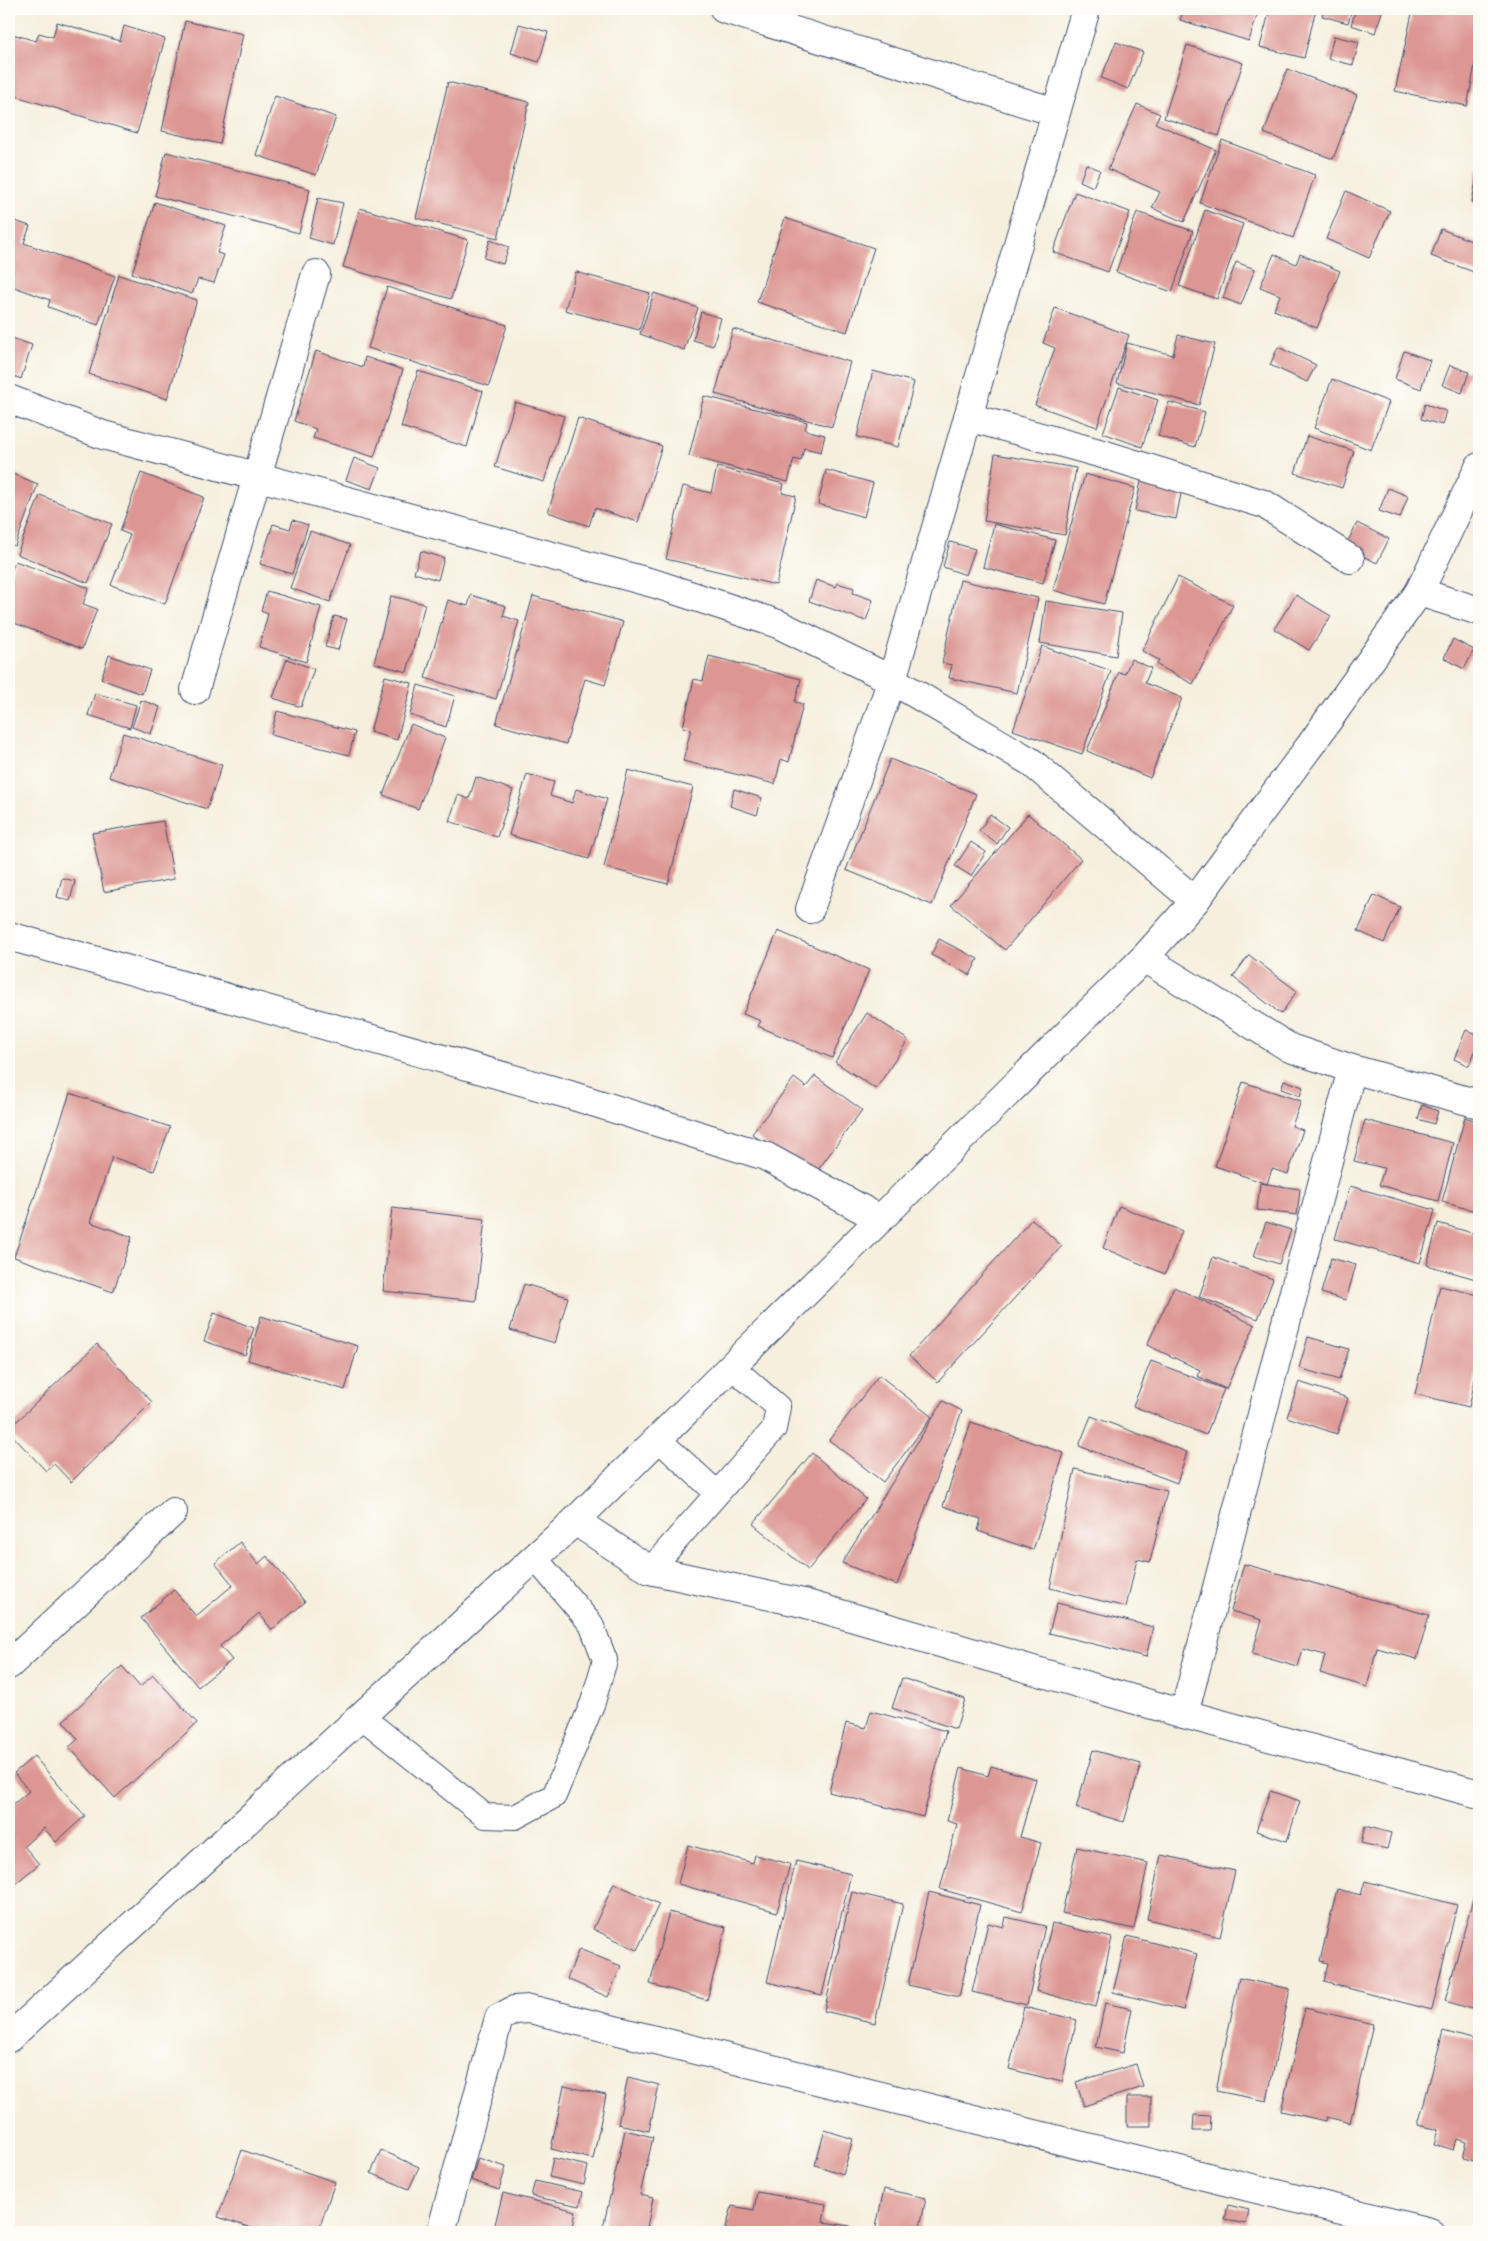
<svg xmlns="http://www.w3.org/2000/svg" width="1488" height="2241" viewBox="0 0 1488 2241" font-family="'Balsamiq Sans',sans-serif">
<rect width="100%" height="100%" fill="#fdfcf7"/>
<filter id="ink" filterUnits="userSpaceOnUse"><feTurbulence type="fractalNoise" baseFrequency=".02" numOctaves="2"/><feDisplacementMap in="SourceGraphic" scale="10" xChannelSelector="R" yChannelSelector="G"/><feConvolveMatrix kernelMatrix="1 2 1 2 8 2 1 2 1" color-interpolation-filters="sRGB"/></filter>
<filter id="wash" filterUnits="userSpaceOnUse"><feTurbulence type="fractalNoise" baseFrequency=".0096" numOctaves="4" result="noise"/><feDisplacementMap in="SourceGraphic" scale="20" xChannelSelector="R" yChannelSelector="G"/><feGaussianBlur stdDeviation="1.12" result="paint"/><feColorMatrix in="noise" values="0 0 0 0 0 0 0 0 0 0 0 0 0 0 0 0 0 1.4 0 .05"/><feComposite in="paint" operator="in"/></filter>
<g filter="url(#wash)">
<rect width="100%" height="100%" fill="#f5efdd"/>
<g id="blocks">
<!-- building -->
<g fill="#dd9793">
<path d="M1184,9h75l-10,32 -69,-21z"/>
<path d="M1270,9h46l-12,49 -44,-11z"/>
<path d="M1324,9h28l-4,14 -26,-7z"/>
<path d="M1356,9h27l-8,24 -24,-8z"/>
<path d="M1413,9h66v35l-12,62 -72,-15z"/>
<path d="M185,21l58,13 -23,110 -58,-13z"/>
<path d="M57,22l63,19 4,-15 41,13 -28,94 -128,-39v-61l27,8 3,-8 14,4z"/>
<path d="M519,24l29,8 -9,30 -28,-9z"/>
<path d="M1334,36l25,6 -6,23 -25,-6z"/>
<path d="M1116,42l27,10 -15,37 -27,-11z"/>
<path d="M1187,45l56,18 -24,73 -55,-18z"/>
<path d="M1287,69l70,26 -24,64 -69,-26z"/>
<path d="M448,82l81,20 -31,136 -82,-20z"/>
<path d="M275,96l61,21 -20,58 -60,-20z"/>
<path d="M1137,104l23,10 -5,9 61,27 -32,72 -32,-14 8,-16 -52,-23z"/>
<path d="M1222,140l93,35 -22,63 -93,-35z"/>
<path d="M166,152l144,37 -11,44 -144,-37z"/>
<path d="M1086,164l14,6 -7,17 -13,-6z"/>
<path d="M1478,169h1v35l-7,-2z"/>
<path d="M1346,191l44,20 -21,47 -43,-19z"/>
<path d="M1075,192l55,20 -22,60 -55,-20z"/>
<path d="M318,198l25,5 -10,42 -24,-7z"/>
<path d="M155,202l71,24 -9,27 7,2 -10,28 -16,-4 -6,15 -60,-21z"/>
<path d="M360,208l108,32 -17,59 -108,-32z"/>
<path d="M1205,210l38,14 -26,75 -38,-13z"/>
<path d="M1137,212l56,19 -21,61 -56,-20z"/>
<path d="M785,218l89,30 -27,84 -90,-30z"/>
<path d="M15,221l15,5 -6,17 91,33 -17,49 -50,-18 2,-7 -41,-15v-47z"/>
<path d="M1441,229l38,15v30l-48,-18z"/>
<path d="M490,240l19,7 -6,17 -19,-6z"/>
<path d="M1274,254l22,10 4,-10 40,17 -23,57 -43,-18 6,-15 -20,-8z"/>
<path d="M1236,262l19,7 -14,36 -18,-7z"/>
<path d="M576,272l74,21 -11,37 -74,-20z"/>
<path d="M119,275l78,25 -30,99 -78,-25z"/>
<path d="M387,287l120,38 -18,61 -121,-38z"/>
<path d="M654,293l44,15 -14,42 -44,-16z"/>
<path d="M1055,308l74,27 -32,92 -62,-22 20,-57 -12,-5z"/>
<path d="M701,312l20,6 -8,28 -20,-6z"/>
<path d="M733,329l117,33 -18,65 -117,-33z"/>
<path d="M1178,335l37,9 -16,61 -82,-22 10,-40 46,12z"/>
<path d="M9,337l23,8 -11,34 -12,-5z"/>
<path d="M1278,347l38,18 -9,17 -37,-17z"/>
<path d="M316,351l47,16 2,-10 38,13 -29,87 -61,-19 3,-9 -22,-8z"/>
<path d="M1404,351l26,9 -9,29 -26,-10z"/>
<path d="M1450,365l19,7 -7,21 -20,-8z"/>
<path d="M418,371l65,20 -16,56 -66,-20z"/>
<path d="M873,371l41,11 -16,65 -41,-10z"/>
<path d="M1332,379l57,23 -18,48 -57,-22z"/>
<path d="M1119,387l39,13 -16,47 -39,-14z"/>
<path d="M704,396l103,26 -2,8 20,5 -4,17 -17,-4 -3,13 -7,-2 -6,23 -99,-26z"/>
<path d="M515,402l49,14 -20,66 -49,-15z"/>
<path d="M1169,402l36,10 -10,35 -37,-11z"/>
<path d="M1425,404l21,7 -4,14 -21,-6z"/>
<path d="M578,418l84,28 -24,76 -43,-14 -6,18 -41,-14z"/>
<path d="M1307,436l47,15 -12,37 -47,-15z"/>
<path d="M995,454l81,14 -11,67 -81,-14z"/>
<path d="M354,458l26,10 -8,21 -26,-9z"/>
<path d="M717,467l67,17 -2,9 14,3 -20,89 -110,-26 17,-73 28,7z"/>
<path d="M826,470l47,13 -9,34 -46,-13z"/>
<path d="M10,473l28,11 -23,62 -6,-2z"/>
<path d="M141,473l63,24 -39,107 -54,-19 19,-50 -10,-4z"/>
<path d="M1085,474l50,14 -31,116 -51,-14z"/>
<path d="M1141,481l41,8 -6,30 -41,-8z"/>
<path d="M1388,488l20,8 -8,22 -21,-7z"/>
<path d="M40,495l72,29 -24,59 -71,-29z"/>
<path d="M293,520l15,5 -16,49 -32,-10 13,-40 17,5z"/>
<path d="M1357,523l32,16 -12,24 -32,-16z"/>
<path d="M994,524l61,16 -12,43 -60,-16z"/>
<path d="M310,531l40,14 -20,57 -40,-14z"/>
<path d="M950,542l25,7 -9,26 -23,-8z"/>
<path d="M421,551l23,7 -6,22 -24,-7z"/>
<path d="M15,561l74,27 -6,16 14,5 -15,40 -73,-28v-44z"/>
<path d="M1178,577l55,28 -40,79 -36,-19 2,-5 -17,-9z"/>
<path d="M816,580l20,7 1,-4 17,5 -1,5 20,7 -7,21 -57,-20z"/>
<path d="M960,580l78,18 -21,95 -68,-15 3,-13 -10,-2z"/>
<path d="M267,591l54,16 -15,55 -47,-15 9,-33 -7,-3z"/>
<path d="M471,595l35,11 -3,10 16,5 -23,78 -71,-21 23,-78 20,6z"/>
<path d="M1296,595l35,21 -22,34 -35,-21z"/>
<path d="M391,596l34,8 -18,68 -33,-9z"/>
<path d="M533,596l90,26 -18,63 -20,-6 -19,65 -70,-20z"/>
<path d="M1046,601l76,12 -6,43 -76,-13z"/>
<path d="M334,616l13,3 -9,31 -13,-3z"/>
<path d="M1453,639l21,11 -10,19 -20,-11z"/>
<path d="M1042,646l69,25 -29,83 -69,-24z"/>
<path d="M109,655l41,15 -8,24 -41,-15z"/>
<path d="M709,656l92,23 -6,23 8,2 -14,58 -8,-3 -6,25 -92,-23 8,-32 -8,-2 11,-48 9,2z"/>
<path d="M287,659l27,10 -13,38 -28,-9z"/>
<path d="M1131,659l20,9 -6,15 37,15 -32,80 -63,-27 32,-79 6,2z"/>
<path d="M385,676l27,7 -15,57 -27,-8z"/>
<path d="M418,685l37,11 -9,31 -36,-12z"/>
<path d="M95,693l41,12 -6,23 -42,-13z"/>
<path d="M141,700l19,7 -9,27 -19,-7z"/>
<path d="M277,711l78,21 -6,23 -78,-20z"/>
<path d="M411,724l34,14 -27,71 -35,-14z"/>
<path d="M123,733l99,32 -15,44 -98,-32z"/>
<path d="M890,759l86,35 -44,111 -86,-35z"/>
<path d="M628,770l65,17 -25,97 -64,-17z"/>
<path d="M527,774l27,8 -4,14 22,7 4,-14 31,10 -18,60 -80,-24z"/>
<path d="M476,777l37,13 -16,47 -48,-16 9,-26 11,4z"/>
<path d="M734,789l28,9 -5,17 -27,-9z"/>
<path d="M990,814l18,13 -11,17 -18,-13z"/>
<path d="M1028,814l53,45 -76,91 -54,-45z"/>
<path d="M163,821l11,58 -70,13 -12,-59z"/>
<path d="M971,842l15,10 -15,24 -16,-10z"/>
<path d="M62,878l13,3 -5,20 -13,-4z"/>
<path d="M1374,895l26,12 -16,36 -26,-12z"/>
<path d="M778,931l91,39 -37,88 -74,-32 3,-5 -18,-7z"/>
<path d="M939,939l39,20 -8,16 -39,-20z"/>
<path d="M1249,955l48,36 -16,23 -48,-37z"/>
<path d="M867,1013l41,27 -32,49 -41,-27z"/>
<path d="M1466,1030l13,6v6l-10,24 -15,-7z"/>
<path d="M815,1076l47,34 -50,68 -60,-44 42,-56 12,9z"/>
<path d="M1284,1080l19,7 -3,9 -19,-7z"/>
<path d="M1243,1082l58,19 -9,25 11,4 -15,44 -16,-5 -5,15 -52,-18z"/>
<path d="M70,1093l100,34 -16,44 -42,-14 -22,65 42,15 -19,55 -99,-35z"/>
<path d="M1422,1105l16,6 -4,13 -16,-5z"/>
<path d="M1465,1117l14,5v90l-37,-10z"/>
<path d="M1365,1120l88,23 -15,58 -59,-16 5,-17 -30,-7z"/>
<path d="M1260,1183l40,6 -3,26 -40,-5z"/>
<path d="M1350,1186l85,24 -15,53 -85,-24z"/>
<path d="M1119,1206l63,25 -17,43 -62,-26z"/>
<path d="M392,1208l93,11 -9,82 -93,-10z"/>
<path d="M1032,1219l30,27 -124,136 -29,-26z"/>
<path d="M1266,1222l25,8 -12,34 -25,-8z"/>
<path d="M1438,1223l41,12v45l-52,-15z"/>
<path d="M1213,1257l60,22 -15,40 -59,-22z"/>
<path d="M1331,1258l25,7 -10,35 -25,-7z"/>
<path d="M524,1284l44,13 -13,46 -45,-13z"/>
<path d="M1440,1286l39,9v67l-10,45 -54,-13z"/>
<path d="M1174,1287l81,38 -29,64 -29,-13 3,-6 -53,-25z"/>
<path d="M214,1313l40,15 -9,27 -41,-14z"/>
<path d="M261,1316l97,30 -13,44 -97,-30z"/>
<path d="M1308,1337l41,12 -10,31 -40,-12z"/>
<path d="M97,1344l55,58 -81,80 -17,-18 -8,7 -37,-39v-3z"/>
<path d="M1151,1361l73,28 -18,46 -73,-29z"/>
<path d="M879,1375l53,42 -49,65 -54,-42z"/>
<path d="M1299,1382l49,16 -11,36 -50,-17z"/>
<path d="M943,1401l19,10 -65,174 -55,-22z"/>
<path d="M1091,1416l96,36 -10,31 -98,-37z"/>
<path d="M971,1422l93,31 -31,97 -55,-19 3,-12 -38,-13z"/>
<path d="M812,1453l54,46 -58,71 -55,-46z"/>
<path d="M1075,1469l92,22 -17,71 -13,-3 -11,48 -76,-19z"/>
<path d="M240,1542l18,22 9,-8 38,46 -33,28 -13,-17 -39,33 12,14 -34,27 -57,-69 33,-28 22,26 37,-31 -18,-22z"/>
<path d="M1244,1564l185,51 -12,44 -40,-11 -10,39 -47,-14 5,-18 -22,-6 -5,18 -46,-13 10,-34 -31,-9z"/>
<path d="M1057,1603l96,24 -7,30 -97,-24z"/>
<path d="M122,1666l18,21 13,-12 44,48 -82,75 -46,-51 9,-8 -15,-18z"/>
<path d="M902,1678l63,21 -9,30 -64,-21z"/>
<path d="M871,1711l75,20 -23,86 -94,-25 17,-69 20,5z"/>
<path d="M1093,1750l48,14 -17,58 -48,-14z"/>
<path d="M34,1756l51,60 -29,26 -12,-14 -20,18 15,18 -24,20 -6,-8v-68l20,-17 -15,-18z"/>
<path d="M991,1766l45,13 -16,58 21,6 -19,69 -82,-23 17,-65 -10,-3 14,-53 27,8z"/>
<path d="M1270,1791l30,10 -13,40 -31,-10z"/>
<path d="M1365,1826l26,7 -4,16 -26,-6z"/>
<path d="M688,1845l65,18 2,-8 35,9 -13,48 -99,-28z"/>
<path d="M1077,1847l71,16 -14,66 -72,-16z"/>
<path d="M1161,1855l74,16 -15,66 -73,-18z"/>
<path d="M796,1861l55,13 -29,121 -55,-13z"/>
<path d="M1365,1881l92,24 -25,105 -108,-28 4,-19 -8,-2 17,-72 24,6z"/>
<path d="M614,1883l45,21 -22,46 -44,-21z"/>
<path d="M852,1892l51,12 -28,119 -51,-12z"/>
<path d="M929,1892l51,13 -21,92 -51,-12z"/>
<path d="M1474,1895l5,2v114l-34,-10z"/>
<path d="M669,1912l57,15 -19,73 -57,-16z"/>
<path d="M1006,1917l39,9 -18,79 -55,-13 16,-69 16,4z"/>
<path d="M1052,1923l60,15 -16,69 -60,-16z"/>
<path d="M1127,1936l70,18 -14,56 -70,-18z"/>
<path d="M579,1949l42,17 -13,31 -41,-18z"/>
<path d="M1239,1978l51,11 -23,112 -51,-10z"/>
<path d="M1105,2003l27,6 -9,44 -27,-6z"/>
<path d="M1024,2007l53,13 -15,62 -53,-13z"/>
<path d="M1305,2008l68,16 -23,99 -23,-6 -1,4 -45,-10z"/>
<path d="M1443,2031l36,10v121l-16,-4 4,-16 -10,-3 -3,11 -20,-6 4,-14 -20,-5z"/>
<path d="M1136,2064l7,23 -59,19 -8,-24z"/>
<path d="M628,2077l31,8 -10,46 -31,-7z"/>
<path d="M564,2086l42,9 -13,64 -42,-10z"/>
<rect x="1127" y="2097" width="24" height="29"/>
<path d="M1194,2115l17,1 -1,15h-17z"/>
<path d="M625,2130l28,7 -13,58 13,3 -7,34h-44z"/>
<path d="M825,2130l28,9 -10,35 -28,-9z"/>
<path d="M242,2150l93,32 -17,50h-55l-45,-15z"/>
<path d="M381,2150l38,17 -10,22 -38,-16z"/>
<path d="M478,2158l28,9 -7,23 -28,-10z"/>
<path d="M553,2158l35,8 -4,19 -35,-8z"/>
<path d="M535,2181l48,11 -3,14 -49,-10z"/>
<path d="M884,2189l42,9 -7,34h-44z"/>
<path d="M757,2192l69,12 -3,18 27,4 -1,6h-124l7,-26 22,4z"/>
<path d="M503,2193l73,18 -4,21h-79z"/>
<path d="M1228,2205l21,5 -3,14 -21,-4z"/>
</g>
</g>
</g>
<g filter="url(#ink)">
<use href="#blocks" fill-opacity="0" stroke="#3c4c71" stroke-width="1"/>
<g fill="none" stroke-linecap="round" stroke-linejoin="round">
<defs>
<g id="lane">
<path d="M658,1439l59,54"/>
<path d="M650,1570l124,-141 4,-22 -47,-41"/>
<path d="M361,1716l124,100 30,1 39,-21 39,-94 12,-42 -14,-36 -56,-66"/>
</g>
<g id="street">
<path d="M724,9l331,103"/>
<path d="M9,399l94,36 553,149 122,40 114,56 139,82 164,139"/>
<path d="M968,417l138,38 158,49 86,55"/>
<path d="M1419,592l60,19"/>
<path d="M195,690l121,-416"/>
<path d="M810,909l82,-229 194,-671"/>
<path d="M9,936l561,159 195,61 115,63"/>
<path d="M1144,958l146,90 62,21 127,35"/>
<path d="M575,1521l75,49 153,33 381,111 295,80"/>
<path d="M9,1665l164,-153"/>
<path d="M1184,1714l168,-645"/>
<path d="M9,2038l566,-517 569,-563 51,-57 117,-158 107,-151 60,-125"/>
<path d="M441,2232l58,-214 15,-8 16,-1 900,223"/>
</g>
</defs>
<!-- lane casing -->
<use href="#lane" stroke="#3c4c71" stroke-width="26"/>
<!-- street casing -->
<use href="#street" stroke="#3c4c71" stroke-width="30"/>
<!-- lane -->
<use href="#lane" stroke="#fff" stroke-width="24"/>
<!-- street -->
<use href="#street" stroke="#fff" stroke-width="28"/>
</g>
</g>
<!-- margin -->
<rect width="1488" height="2241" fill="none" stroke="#fdfcf7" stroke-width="30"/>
</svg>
